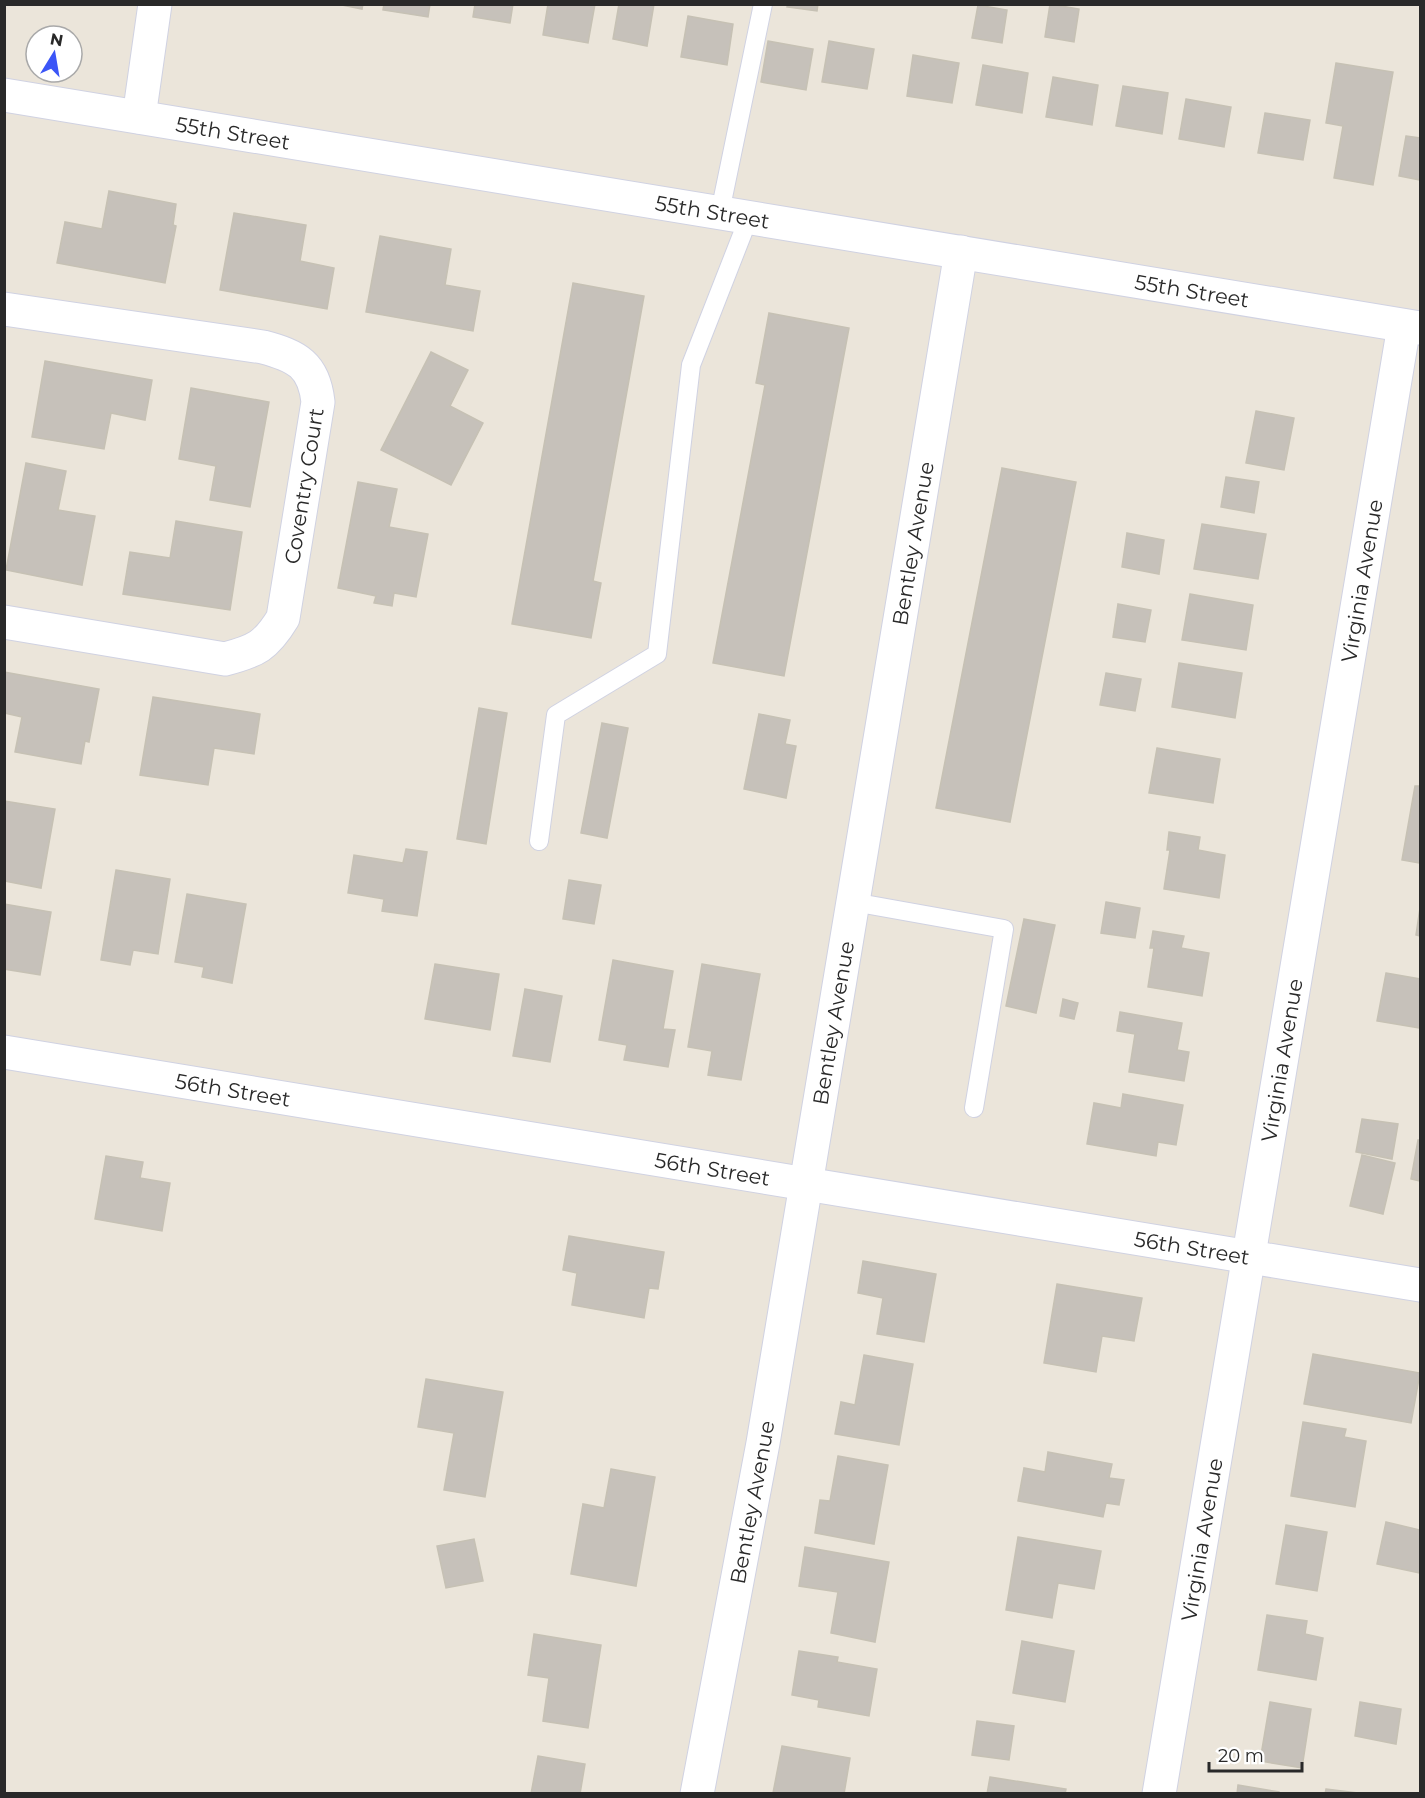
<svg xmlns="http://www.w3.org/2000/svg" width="1425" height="1798" viewBox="0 0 1425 1798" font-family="Montserrat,sans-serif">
<rect width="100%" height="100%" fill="#ebe5da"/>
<!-- building -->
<g fill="#c6c1ba" stroke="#c6c1b4" stroke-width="1.5">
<path d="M337,4h26l-1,5z"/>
<path d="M384,4h46l-2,13 -45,-7z"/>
<path d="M475,4h38l-3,19 -37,-6z"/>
<path d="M548,4h47l-7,39 -45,-8z"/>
<path d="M619,4h35l-7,42 -34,-7z"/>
<path d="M788,4h30l-1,7 -30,-4z"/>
<path d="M1050,4l29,5 -5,33 -29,-5z"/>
<path d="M978,5l29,5 -5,33 -30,-5z"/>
<path d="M688,16l45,8 -6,41 -46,-8z"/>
<path d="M768,41l45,8 -7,41 -45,-8z"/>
<path d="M829,41l45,8 -7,40 -45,-7z"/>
<path d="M913,55l46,8 -7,40 -45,-7z"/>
<path d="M1336,63l57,9 -20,113 -39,-7 9,-52 -17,-3z"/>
<path d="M983,65l45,8 -6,40 -46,-8z"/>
<path d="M1053,77l45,8 -6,40 -46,-8z"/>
<path d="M1123,86l45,7 -6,41 -46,-8z"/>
<path d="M1186,99l45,8 -7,40 -45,-8z"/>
<path d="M1265,113l45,7 -7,40 -45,-7z"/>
<path d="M1406,136l14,2v42l-21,-4z"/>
<path d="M109,191l67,13 -3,21 3,1 -11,57 -108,-20 8,-41 37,7z"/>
<path d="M234,213l72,12 -6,36 34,7 -7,41 -107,-19z"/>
<path d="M380,236l71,13 -6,36 35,6 -7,40 -107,-19z"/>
<path d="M573,283l71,13 -51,285 8,2 -10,55 -79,-14z"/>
<path d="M769,313l80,15 -65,348 -71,-13 52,-278 -9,-2z"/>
<path d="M431,352l37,18 -18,36 33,17 -32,62 -70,-35z"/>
<path d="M45,361l107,19 -7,40 -34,-7 -7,36 -72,-12z"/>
<path d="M191,388l78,14 -19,105 -40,-7 6,-34 -37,-7z"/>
<path d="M1256,411l38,7 -10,52 -38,-7z"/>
<path d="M26,463l40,8 -8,39 37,6 -13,69 -76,-15z"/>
<path d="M1002,468l74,14 -66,340 -74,-14z"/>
<path d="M1226,477l33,5 -5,31 -33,-6z"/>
<path d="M358,482l39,7 -8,38 39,7 -12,63 -22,-4 -2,13 -18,-3 2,-7 -38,-8z"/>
<path d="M176,521l66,11 -12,78 -107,-16 7,-42 40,6z"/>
<path d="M1202,524l64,10 -8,45 -64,-10z"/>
<path d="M1127,533l37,7 -5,34 -37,-7z"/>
<path d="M1190,594l63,11 -7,45 -64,-10z"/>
<path d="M1118,604l33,6 -6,32 -32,-5z"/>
<path d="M1179,663l63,10 -7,45 -63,-11z"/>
<path d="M4,672l95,17 -10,53 -4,-1 -4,23 -66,-12 7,-35 -18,-4z"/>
<path d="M1106,673l35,6 -6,32 -35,-6z"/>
<path d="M153,697l107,17 -6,40 -40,-6 -6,37 -68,-10z"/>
<path d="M479,708l28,5 -21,131 -29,-5z"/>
<path d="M759,714l31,6 -5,24 11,2 -10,52 -42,-9z"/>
<path d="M602,723l26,5 -21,110 -26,-5z"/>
<path d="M1157,748l63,11 -7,44 -64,-10z"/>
<path d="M1415,786h5v77l-18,-3z"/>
<path d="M4,801l51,8 -14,79 -37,-7z"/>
<path d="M1169,832l31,5 -2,13 27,5 -6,43 -55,-9 6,-39h-3z"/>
<path d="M406,849l21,3 -10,64 -35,-5 2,-12 -36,-6 6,-38 49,8z"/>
<path d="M116,870l54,9 -12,75 -25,-4 -3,15 -29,-5z"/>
<path d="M569,880l32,5 -7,39 -31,-5z"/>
<path d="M187,894l59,10 -14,79 -30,-6 2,-10 -29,-5z"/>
<path d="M1106,902l34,6 -5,30 -34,-5z"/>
<path d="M4,904l47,8 -11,63 -36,-6z"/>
<path d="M1420,908v28l-4,-1z"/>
<path d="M1024,919l31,6 -19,88 -30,-7z"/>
<path d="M1153,931l31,5 -3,12 28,5 -7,43 -54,-9 6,-39h-4z"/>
<path d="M613,960l60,11 -10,58 12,1 -7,37 -44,-7 3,-15 -28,-5z"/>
<path d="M435,964l64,10 -9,56 -65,-11z"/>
<path d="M702,964l58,10 -19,106 -33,-5 4,-24 -24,-4z"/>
<path d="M1386,973l34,6v49l-43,-7z"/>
<path d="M525,989l37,7 -12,66 -37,-6z"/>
<path d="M1063,999l15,4 -4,16 -14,-3z"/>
<path d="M1120,1012l62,11 -5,27 12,2 -5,29 -55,-9 6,-38 -18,-3z"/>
<path d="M1123,1094l60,11 -7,40 -18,-3 -2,14 -69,-12 7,-41 27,5z"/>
<path d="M1362,1119l36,5 -6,35 -36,-7z"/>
<path d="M1418,1140h2v41l-9,-2z"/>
<path d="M1362,1155l33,8 -12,51 -33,-8z"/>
<path d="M106,1156l37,6 -3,16 30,5 -8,48 -67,-12z"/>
<path d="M569,1236l95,16 -6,37 -9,-1 -5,30 -72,-13 5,-32 -14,-3z"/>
<path d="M863,1261l73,13 -12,68 -47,-8 6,-36 -25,-5z"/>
<path d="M1057,1284l85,14 -8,43 -32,-5 -6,36 -52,-9z"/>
<path d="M1313,1354l107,19 -9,50 -107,-19z"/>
<path d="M864,1355l49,9 -14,81 -64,-11 6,-32 14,3z"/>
<path d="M426,1379l77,13 -18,105 -41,-7 10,-57 -36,-6z"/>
<path d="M1303,1422l43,7 -2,8 22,4 -11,66 -64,-11z"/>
<path d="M1048,1452l64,12 -3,14 15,2 -5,25 -13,-2 -3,14 -85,-16 6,-33 21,4z"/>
<path d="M838,1456l50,9 -14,79 -59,-11 5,-33 10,1z"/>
<path d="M611,1469l44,8 -19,109 -65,-12 12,-70 21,4z"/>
<path d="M1386,1522l34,8v43l-43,-9z"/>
<path d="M1286,1525l41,7 -10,59 -41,-7z"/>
<path d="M1018,1537l83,14 -7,38 -36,-6 -6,35 -46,-8z"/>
<path d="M474,1539l9,42 -37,7 -9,-42z"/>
<path d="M805,1547l84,15 -14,80 -44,-9 7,-41 -39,-6z"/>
<path d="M1267,1615l40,6 -2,13 18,4 -7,42 -58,-10z"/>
<path d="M534,1634l67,11 -13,83 -45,-7 6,-43 -21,-3z"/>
<path d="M1022,1641l52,10 -9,51 -52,-9z"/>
<path d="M799,1651l39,6 -1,5 40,7 -8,47 -51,-9 1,-7 -27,-5z"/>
<path d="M1270,1702l41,7 -9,59 -42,-7z"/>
<path d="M1360,1702l41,7 -5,35 -41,-8z"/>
<path d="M977,1721l37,5 -5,34 -37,-5z"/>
<path d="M782,1746l68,12 -6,36 -71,-1z"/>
<path d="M538,1756l47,8 -5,30h-49z"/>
<path d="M990,1777l76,12 -1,5h-78z"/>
<path d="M1238,1785l41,7v2h-42z"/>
<path d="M1326,1789l40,5h-41z"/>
</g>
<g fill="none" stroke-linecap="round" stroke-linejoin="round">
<defs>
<g id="lane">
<path d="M720,212l43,-208"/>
<path d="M539,841l17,-126 101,-61 34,-289 58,-148"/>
<path d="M853,902l151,27 -30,179"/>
</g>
<g id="street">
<path d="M139,117l16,-113"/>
<path d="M4,309l259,38c34,9 51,18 55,55l-35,216c-17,28 -27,33 -58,41l-221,-37"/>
<path id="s1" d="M4,1052l1416,233"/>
<path id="s2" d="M697,1794l66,-351 198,-1191"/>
<path id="s3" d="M1159,1794l245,-1468"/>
</g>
<g id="secondary">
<path id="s4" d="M4,95l1416,233"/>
</g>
</defs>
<!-- lane casing -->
<use href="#lane" stroke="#d0d2e2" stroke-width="20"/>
<!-- street casing -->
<use href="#street" stroke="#d0d2e2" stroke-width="35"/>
<!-- secondary casing -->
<use href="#secondary" stroke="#d0d2e2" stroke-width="35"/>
<!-- lane -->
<use href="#lane" stroke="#fff" stroke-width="18"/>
<!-- street -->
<use href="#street" stroke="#fff" stroke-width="33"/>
<!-- secondary -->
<use href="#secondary" stroke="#fff" stroke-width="33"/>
</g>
<g text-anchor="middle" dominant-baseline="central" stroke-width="5" stroke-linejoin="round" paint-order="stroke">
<!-- street labels -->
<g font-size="21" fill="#292929" stroke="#fff">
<text stroke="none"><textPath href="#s4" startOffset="232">55th Street</textPath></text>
<text stroke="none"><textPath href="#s4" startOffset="718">55th Street</textPath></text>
<text stroke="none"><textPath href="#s4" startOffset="1204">55th Street</textPath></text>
<text transform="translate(304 486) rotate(-81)">Coventry Court</text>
<text stroke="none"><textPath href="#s2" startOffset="1269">Bentley Avenue</textPath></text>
<text stroke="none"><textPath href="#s3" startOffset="1230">Virginia Avenue</textPath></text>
<text stroke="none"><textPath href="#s2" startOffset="783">Bentley Avenue</textPath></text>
<text stroke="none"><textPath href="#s3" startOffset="744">Virginia Avenue</textPath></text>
<text stroke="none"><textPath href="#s1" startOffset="232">56th Street</textPath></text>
<text stroke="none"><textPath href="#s1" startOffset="718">56th Street</textPath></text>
<text stroke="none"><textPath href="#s1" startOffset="1204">56th Street</textPath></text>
<text stroke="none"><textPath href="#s2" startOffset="297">Bentley Avenue</textPath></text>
<text stroke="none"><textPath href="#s3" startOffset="258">Virginia Avenue</textPath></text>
</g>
</g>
<!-- border -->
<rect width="1425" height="1798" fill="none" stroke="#292929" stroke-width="12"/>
<!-- north arrow -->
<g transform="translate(54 54) rotate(11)"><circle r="28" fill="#ffffff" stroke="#a9a9a9" stroke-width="1.5"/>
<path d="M0-4.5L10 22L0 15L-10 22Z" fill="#3b55f7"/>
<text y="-9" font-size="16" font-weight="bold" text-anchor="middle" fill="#292929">N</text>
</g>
<!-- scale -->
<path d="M1209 1762v9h93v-9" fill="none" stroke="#292929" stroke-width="3"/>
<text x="1218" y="1762" font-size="18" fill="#292929" stroke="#ffffff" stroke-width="4.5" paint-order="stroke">20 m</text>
</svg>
